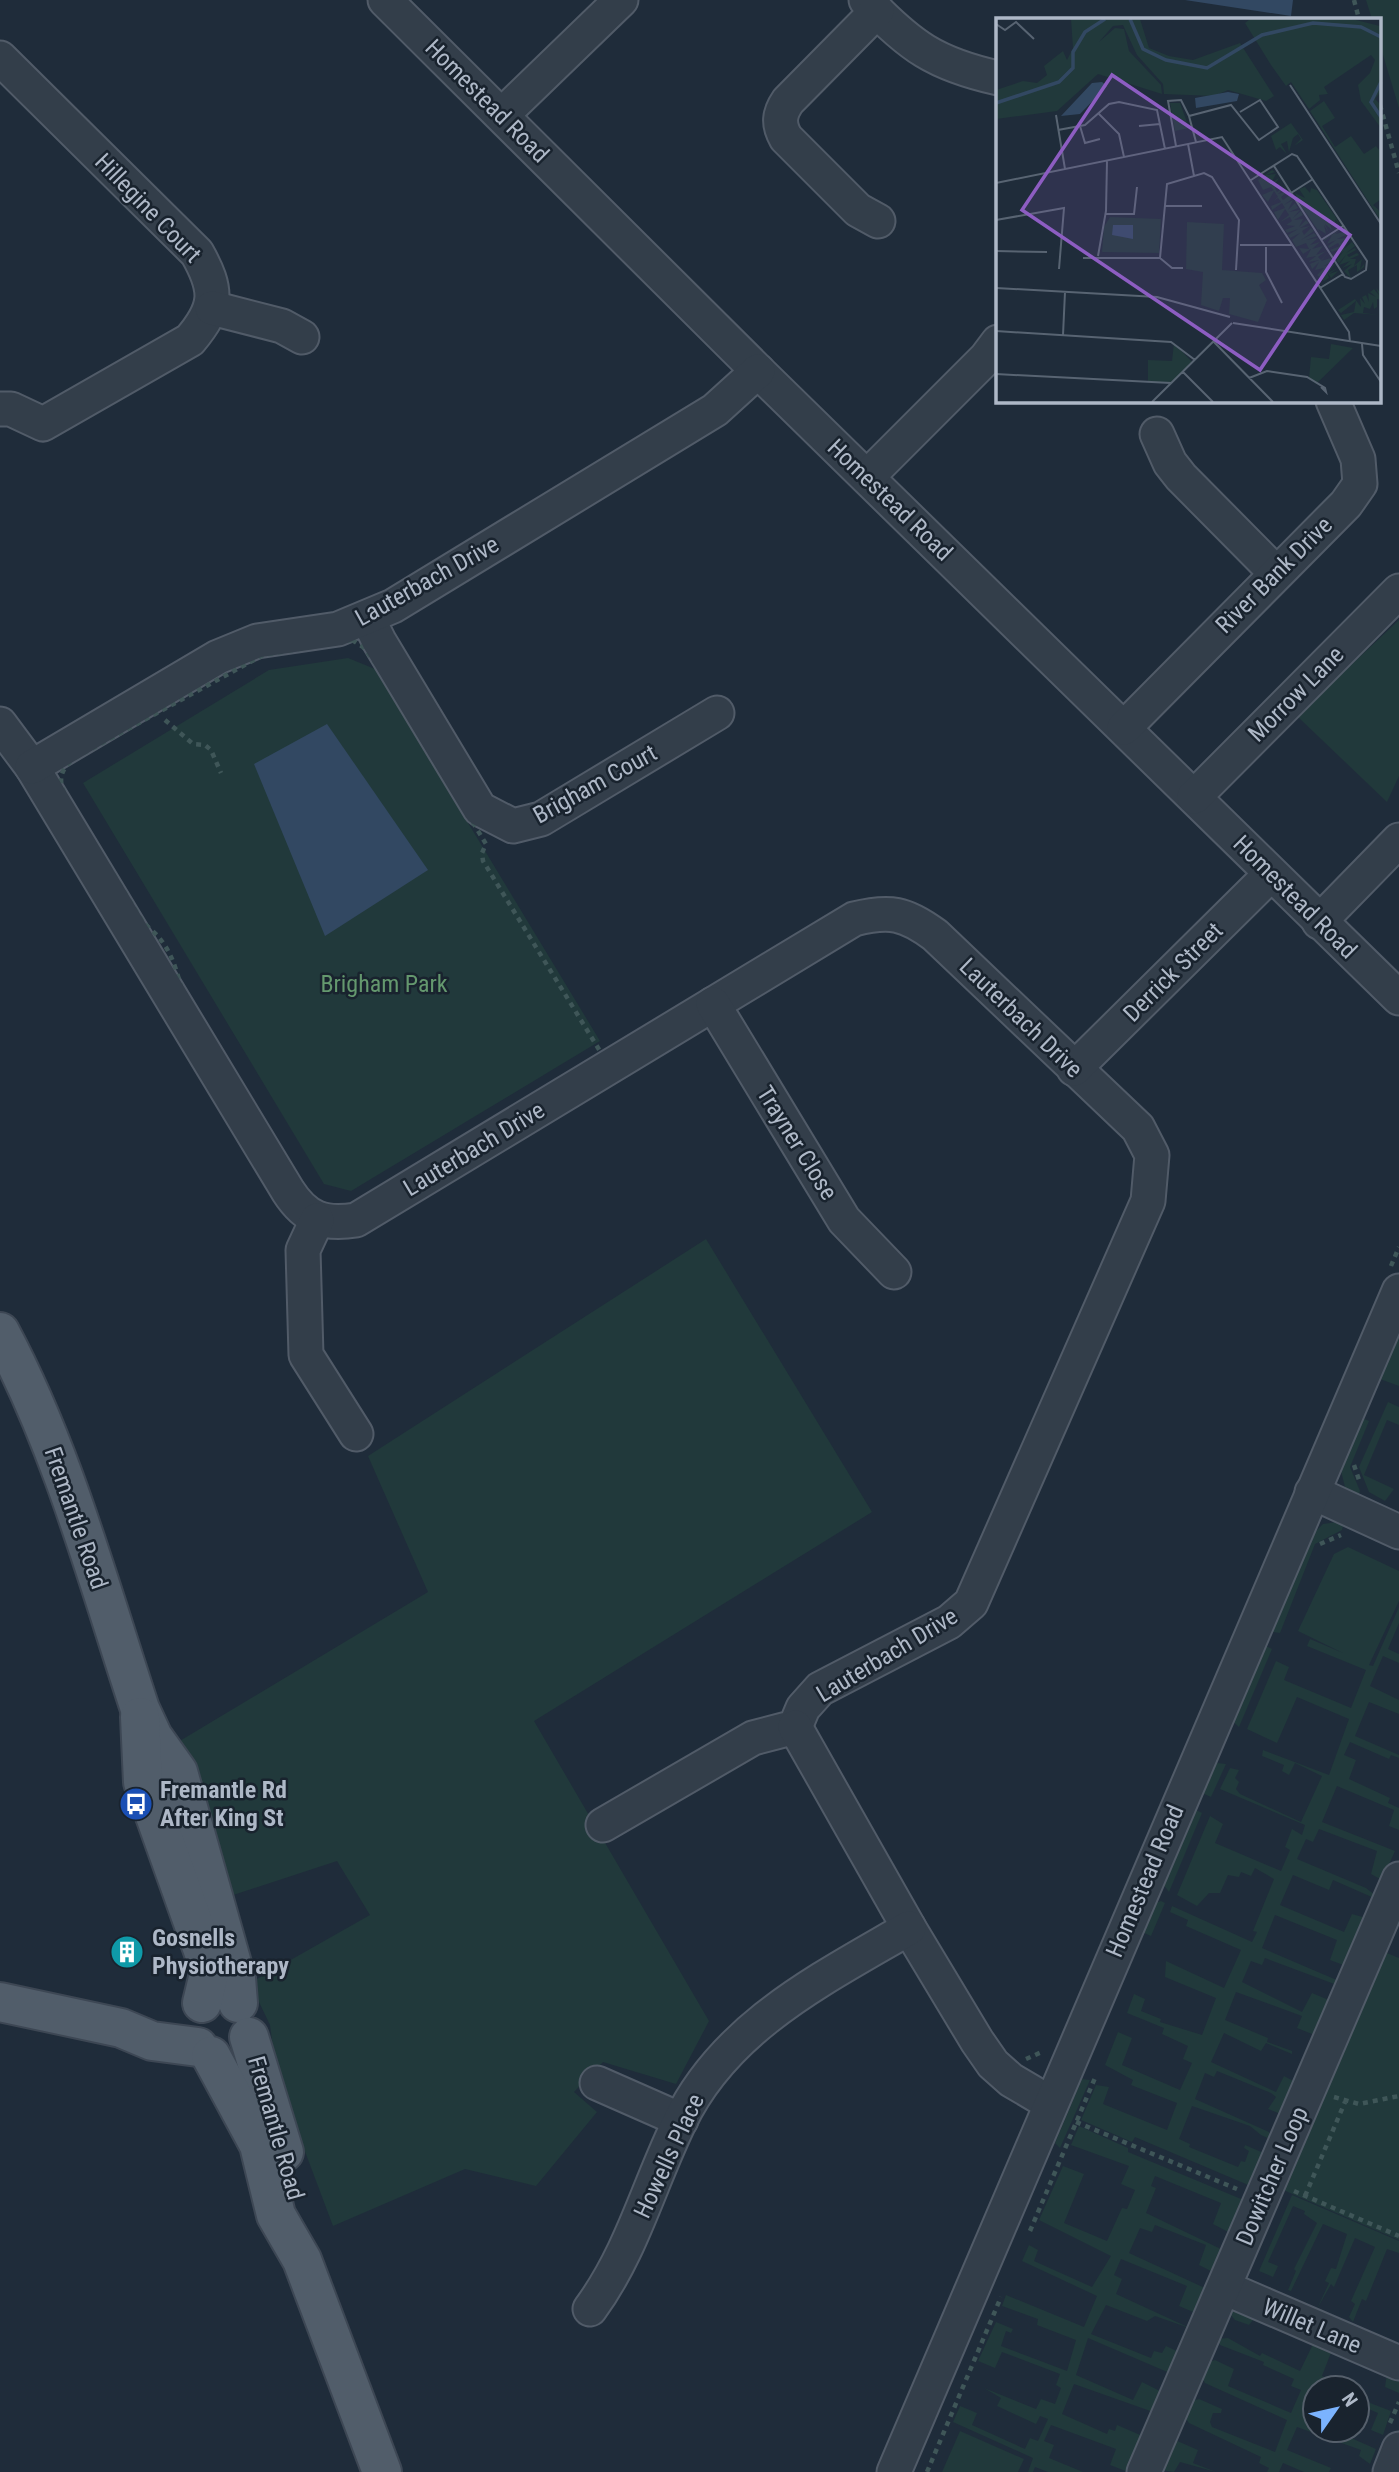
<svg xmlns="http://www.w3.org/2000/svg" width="1399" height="2472" viewBox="0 0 1399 2472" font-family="'Roboto Condensed',sans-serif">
<rect width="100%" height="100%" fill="#1f2c3a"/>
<!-- green -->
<g fill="#21393b">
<path d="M1366,0h33v108l-19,-63v-26h-8z"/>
<path d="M1399,620v156l-12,26 -90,-86z"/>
<path d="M348,658l27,11 225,372 -249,150 -27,-7 -241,-401 186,-113z"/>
<path d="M706,1239l166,273 -338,209 175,300 -33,63 -73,-22 -29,30 23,20 -61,74 -71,-17 -132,57 -56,-149 -7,-52 -20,-42 120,-68 -33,-54 -116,38 -43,-157 250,-150 -60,-136z"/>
<path d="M1399,1328v58l-19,-7 -2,-7z"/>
<path d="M1388,1402l11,5v18l-12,-5 -23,55 30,14 -9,12 -16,-9 -10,-25z"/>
<path d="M1360,1417l9,4 -19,46 10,24 -2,5 -12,-5 -6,-24z"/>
<path d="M1344,1521l-2,9 -27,14 -35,89 -7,-1 -4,-6 38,-86 16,-16z"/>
<path d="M1348,1547l51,24v30l-30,64 4,1 26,-59v16l-11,26 11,5v9l-16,-7 -13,30 29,14v14l-30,-12 -14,34 44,19v3l-8,-3 -2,4 -39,-17 -6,13 12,5 -7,19 41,19 -2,5 11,5v22l-10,-4 5,-16 -57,-24 -15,36 73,29 -13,29 -11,-6 6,-23 -58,-22 -6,13 -7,-3 -9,20 69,29 9,7 -1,3 -41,-18 -4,10 -36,-15 -13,30 64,27 8,-18 14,4 -14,25 -6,23 -16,-6 7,-20 -62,-25 -13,33 77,33 -2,4 -72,-27 -3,7 -11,-4 -9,21 60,30 10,-19 19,8 -14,35 -20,-8 5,-12 -66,-24 -11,28 43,18 -1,4 25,9v3l-26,-11 -5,8 -37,-18 -13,29 65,30 8,-16 13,7 -14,32 -15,-6 8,-12 -5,-4 -54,-22 -3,6 -9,-4 -10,26 74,33 3,8 -11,-5 -11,-9 -58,-20 -13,33 11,5 -1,3 49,20 3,-6 4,1 4,-11 -5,-3 1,-3 21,9 -13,21v12l-118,-50 -3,5 -51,-22 15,-35 13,2 -6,17 64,26 10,-27 -46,-18 2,-5 -28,-15 13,-33 14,6 -10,27 58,25 12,-27 -9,-4 5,-13 -26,-12 2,-6 -37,-15 7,-19 11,5 -4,12 20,8 -1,3 42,13 14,-37 -51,-21 1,-16 58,27 17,-38 -55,-24 2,-6 -18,-8 2,-6 80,36 5,-10 -4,-1 21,-52 -19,-11 -4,8 -10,-4 -2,5 -11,-2 -8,18h-11l-12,13 -20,-11 33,-79 13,8 -8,19 66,28 9,-21 -5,-3 7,-18 10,6 3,-10 -85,-36 10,-21 9,2 -4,8 4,4 -3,7 4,5 61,28 21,-46 -27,-13 -6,12 -7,-4 2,-6 -22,-9 1,-6 66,25 20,-56 -52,-22 -20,46 -30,-14 29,-68 13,6 -5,13 67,28 15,-38 -59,-24 3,-7 33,14 -45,-22 36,-77z"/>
<path d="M1266,1646l6,3 -33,78 -9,-8 30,-72z"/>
<path d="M1217,1763l9,1 -15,33 -9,-4z"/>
<path d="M1196,1810l6,3 -33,79 -9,-12 29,-69z"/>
<path d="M1161,1901l4,2 -14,33 -11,-5 12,-27z"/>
<path d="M1382,1951l17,7v282l-118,-51z"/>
<path d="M1082,2079l8,1 -30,68 -5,-5z"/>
<path d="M1079,2126l49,22v4l118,49 -14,33 -19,-10 8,-21 -66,-27 -4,10 5,2 -10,25 79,38 -10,22 -16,-8 7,-20 -51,-20 -3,7 -12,-4 -11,25 78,36 -9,25 -19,-8 8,-20 -66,-27 -7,16 8,4 -6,15 76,35 -37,-13 -8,5 -41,-16 -15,29 60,24 3,-7 8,2 4,-7 15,7 -9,21 -84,-36 -12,37 57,25 9,-18 22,11 -8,20 -82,-29 -12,30 45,20 2,-5 6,2 2,-6 28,12 -17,35 -18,-7 6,-16 -65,-24 -7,16 10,4 -5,13 34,14h-35l-13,-5 -2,5h-5l5,-14 -80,-36 7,-16 17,7 -5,12 53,24 5,-11 8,3 10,-22 -8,-3 -4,8 -39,-18 4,-8 -17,-10 52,21 5,-10 14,5 6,-16 -5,-3 4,-11 -58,-22 -7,16 -17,-7 18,-39 17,7 -2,4 -5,-2 -5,15 66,25 9,-31 -39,-15 1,-6 -36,-13 4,-11 78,32 13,-31 -75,-35 7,-16 9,5 -4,11 58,26 19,-31 -72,-36 24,-54 21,8 -20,49 43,18 15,-33 5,1 8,-19 -14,-6 8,-18 -58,-21z"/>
<path d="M1292,2195l107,46v12l-12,-4 -21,52 -4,-2 -9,23 -4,-5 6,-13 -4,-3 24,-54 -20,-9 -21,49 -3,-3 -14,25 12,-26 -4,-2 6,-13 5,1 11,-35 -24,-10 -32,67 -3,-1 8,-19 -2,-2 23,-46 -13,-9 1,-3 -12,-5 -25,56 10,4 -5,11 -14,-6z"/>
<path d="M1244,2306l155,66v21l-14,-6 2,-14 -55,-23 -10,26 29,12h-36l-12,28 12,6v8h18l43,19 -6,15 -11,-8 2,-6 -64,-23 -10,23 44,18 -2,4h-25l-21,-9 -4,9h-12l2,-4 -10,-5 2,-6 -72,-34 -5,-7 8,-15 7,-2 23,10 -1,4h-8l-3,9 2,5 63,25 12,-32 -82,-37 -4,-7 7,-14 7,-2 19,9 -6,17 63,27 10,-23 -10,-4 3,-7 -31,-14 1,-3 -44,-17 -3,-6 11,-1 32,18 2,-3 38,18 14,-29 -57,-27 -8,10 -14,-5 -6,-7z"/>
<path d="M1357,2398l34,13 -8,24 -12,-5 7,-17 -21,-9z"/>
<path d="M960,2431l64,28 -6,13h-76z"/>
<path d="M1175,2440l23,10 -5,13 23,9 -36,-10 -6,10 -13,-2z"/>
</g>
<!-- water -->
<g fill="#324862">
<path d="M1185,0h108l-2,16z"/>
<path d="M327,724l101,146 -103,66 -71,-172z"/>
</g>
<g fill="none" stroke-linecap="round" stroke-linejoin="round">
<defs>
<g id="minor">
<path d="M385,0l373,371 641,627"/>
<path d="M866,0c44,46 69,64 132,78"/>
<path d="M877,11l-89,90c-9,13 -10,23 -2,37l72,72 20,11"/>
<path d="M0,58l197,195c21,37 21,54 -7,87l-147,84 -32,-15h-11"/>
<path d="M502,115l119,-115"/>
<path d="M212,308l70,18 20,11"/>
<path d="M1157,434l13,29 11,14 95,96"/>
<path d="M867,477l119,-119 12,-16"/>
<path d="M368,619l11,22 101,168 33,17 28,-7 176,-106"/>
<path d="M0,724l32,43 256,424c18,28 36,34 68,29l498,-301c36,-9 51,-6 81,16l203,193 14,27 -4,46 -177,402 -22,19 -129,67 -17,19 -8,19 -42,11 -150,87"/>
<path d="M1124,728l222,-224 14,-20 -2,-25 -25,-58"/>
<path d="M32,767l186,-110 39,-16 81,-12 55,-23 322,-196 43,-39"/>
<path d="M1194,797l205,-206"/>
<path d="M1319,922l80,-82"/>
<path d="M713,1004l131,216 50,52"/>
<path d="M1074,1069l197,-195"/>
<path d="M317,1220l-14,30 3,105 50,79"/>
<path d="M1312,1492l87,40"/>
<path d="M795,1727l114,201 68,113 16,23 18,16 39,23"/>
<path d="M597,2083l84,37"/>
<path d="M1225,2288l174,75"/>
<path d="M590,2309c42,-57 59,-125 90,-188 46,-95 142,-142 229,-193"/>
<path d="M894,2472l505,-1181"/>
<path d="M1144,2472l255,-593"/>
<path d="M1390,2472l9,-23"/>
</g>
<g id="major">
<path d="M0,1332c63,118 98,250 140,377l13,28 25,35 58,206 2,25"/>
<path d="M140,1717l3,65 67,188 -8,33"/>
<path d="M0,2002l121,26 31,13 46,6"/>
<path d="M249,2037l35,115"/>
<path d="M211,2056l48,89 17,70 26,45 80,212"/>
</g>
</defs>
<!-- minor casing -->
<use href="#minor" stroke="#515b68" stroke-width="37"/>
<!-- major casing -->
<use href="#major" stroke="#3d4754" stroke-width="42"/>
<!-- path -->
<g stroke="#3f5658" stroke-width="4.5" stroke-dasharray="5 5" stroke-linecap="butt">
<path d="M1354,0l5,19"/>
<path d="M1380,105l19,68"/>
<path d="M352,640l11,7 15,19 108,178 -4,9 1,8 120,195 -221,135 -42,23 -17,-5 -15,-12 -126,-206c-7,-28 -14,-50 -38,-67l-76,-123c-9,-17 -11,-28 5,-42l190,-104z"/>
<path d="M165,720l28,24 12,1 6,5 10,23"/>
<path d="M1391,1266l8,-19"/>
<path d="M1354,1465l6,18"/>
<path d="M1320,1544l21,-9"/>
<path d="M1026,2059l18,-8"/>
<path d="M1334,2097l25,7 40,-8"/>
<path d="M1076,2122l161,67"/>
<path d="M1294,2191l105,45"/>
<path d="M1305,2196l40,-94"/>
<path d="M1030,2231l65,-153"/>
<path d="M1390,2423l9,-21"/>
<path d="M927,2472l74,-175"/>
</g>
<!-- minor -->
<use href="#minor" stroke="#333e4a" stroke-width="33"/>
<!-- major -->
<use href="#major" stroke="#515d6a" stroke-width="38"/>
</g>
<!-- icons -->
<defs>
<symbol id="bus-disc" viewBox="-11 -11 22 22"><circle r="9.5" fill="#1a4fb4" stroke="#19232e"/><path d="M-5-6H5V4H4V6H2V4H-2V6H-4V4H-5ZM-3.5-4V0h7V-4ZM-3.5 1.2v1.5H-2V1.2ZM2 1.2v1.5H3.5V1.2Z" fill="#fff"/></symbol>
<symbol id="building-disc" viewBox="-11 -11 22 22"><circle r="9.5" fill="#0f9aa8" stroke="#19232e"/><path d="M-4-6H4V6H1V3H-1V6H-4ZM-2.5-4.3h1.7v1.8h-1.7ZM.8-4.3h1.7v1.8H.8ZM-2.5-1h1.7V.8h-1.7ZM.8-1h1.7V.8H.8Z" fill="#fff"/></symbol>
</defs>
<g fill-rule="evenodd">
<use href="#bus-disc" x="117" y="1785" width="38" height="38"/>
<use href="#building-disc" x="108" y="1933" width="38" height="38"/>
</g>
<g text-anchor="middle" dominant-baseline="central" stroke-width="5" stroke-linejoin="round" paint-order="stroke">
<!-- street labels -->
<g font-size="24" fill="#aeb8c7" stroke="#19232e">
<text transform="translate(487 101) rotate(45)">Homestead Road</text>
<text transform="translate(148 208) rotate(46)">Hillegine Court</text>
<text transform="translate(890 500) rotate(44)">Homestead Road</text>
<text transform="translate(1274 575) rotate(-45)">River Bank Drive</text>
<text transform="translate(427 581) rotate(-29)">Lauterbach Drive</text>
<text transform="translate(1296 694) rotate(-45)">Morrow Lane</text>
<text transform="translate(595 784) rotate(-29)">Brigham Court</text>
<text transform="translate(1295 897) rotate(45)">Homestead Road</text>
<text transform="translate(1173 972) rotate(-45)">Derrick Street</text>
<text transform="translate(1021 1018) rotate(44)">Lauterbach Drive</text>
<text transform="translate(797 1143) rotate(58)">Trayner Close</text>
<text transform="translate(474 1149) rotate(-31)">Lauterbach Drive</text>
<text transform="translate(76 1518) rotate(71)">Fremantle Road</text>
<text transform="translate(887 1655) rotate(-31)">Lauterbach Drive</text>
<text transform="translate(1145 1881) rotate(-67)">Homestead Road</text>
<text transform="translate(276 2128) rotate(74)">Fremantle Road</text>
<text transform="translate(669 2156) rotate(-65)">Howells Place</text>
<text transform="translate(1272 2176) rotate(-67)">Dowitcher Loop</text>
<text transform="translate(1312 2326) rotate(23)">Willet Lane</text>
</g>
<!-- park labels -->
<g font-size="24" fill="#64986e" stroke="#19232e">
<text x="384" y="984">Brigham Park</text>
</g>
<!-- poi labels -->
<g font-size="24" font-weight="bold" fill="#aeb8c7" stroke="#19232e" text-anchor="start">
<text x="160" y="1790">Fremantle Rd<tspan x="160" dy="28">After King St</tspan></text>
<text x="152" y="1938">Gosnells<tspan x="152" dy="28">Physiotherapy</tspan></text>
</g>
</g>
<!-- overview -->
<g transform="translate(996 18)">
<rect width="385" height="385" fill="#1f2c3a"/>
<path d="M75,1h69l9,29 20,8 24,4 47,-17 34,53 -8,5 -38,-11 -14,6 -50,-2 -1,-10 -26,-29 -14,-30 -10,1 -14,16 16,-14 9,1 5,22 32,34 1,9 -64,-20 -41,37 -61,8v-29l27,-9 14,2 10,-8 -3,-9 19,-15 4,9 6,-12zM254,1h102l28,7 1,65 -6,8 6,6v23l-20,-27 -3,-16 12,-12 5,-13 -4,-5 -47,32 4,7 -9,1 1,5 -11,9 -18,-27 -5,4 -15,-21 -26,-42zM328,83l11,17 -13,8 13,21 16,-11 13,18 12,-8 5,6v47l-8,6 8,7v9l-71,-110zM174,85h10l9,25 -14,3zM295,105l12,17 -9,6 7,-7 -3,-5 -5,4 -4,14 -2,-11 -6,3 6,10 -7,-7 -4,3 -5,-14zM276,152l3,2 -9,3 10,-1 -5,9 8,-5 -6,9 9,-5 -7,6 2,4 8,-5 -7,7 10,-3 -7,6 2,3 7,-5 2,4 -8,6 9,-5 -5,10 7,-7 3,5 -9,4 11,-2 -7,8 8,-7 2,4 -9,5 9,-1 -4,8 7,-7 3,3 -9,5 10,-2 -8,5 2,4 7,-7 3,3 -13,9 13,-7 3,3 -11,4 12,-2 -8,7 10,-3 -8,7 11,-3 -7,9 10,-4 -8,6 3,3 7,-7 -7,8 10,-3 2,3 -9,5 11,-2 -7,9 10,-5 -9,6 9,-3 -7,7 -4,-6 2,6 -5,3 -7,-6 7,-7 -9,2 4,-8 -7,7 -2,-5 9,-4 -11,2 8,-6 -10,2 5,-9 -8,5 -4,-6 10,1 -3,-6 -10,4 -4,-7 8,-7 -10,5 -2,-3 10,-6 -11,4 -2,-3 10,-4 -9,-1 6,-4 -2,-4 -10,5 9,-7 -4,-6 -7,11 -4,-8 11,-4 -3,-5 -10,7 -1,-4 10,-4 -3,-4 -6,4 6,-5 -4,-6 -6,11 -6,-7 12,-5 -3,-3 -8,3 -5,-10zM309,169l5,6 1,-5 6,2 18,26 4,8 -4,-5 1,9 -7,-6 3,8 -7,-6 4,9 -5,-8 2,9 -8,-5 4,7 -23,-33 -4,-10 10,5 -6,-9zM114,199l51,2 -2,34 -57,-1 2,-25zM191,204l37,2 -2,46 40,3 4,7 -7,5 8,15 -9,22 -29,-8 1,-16h-7l-4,13 -18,-6 2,-33 -17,-3zM346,211l-7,5 9,-2 2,3 -9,4 11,-1 -8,5 9,-3 -5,9 8,-7 3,4 -9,7 9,-5 1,2 -9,5 2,2 8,-4 2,2 -9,4h6l-2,7 8,-7 -2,10 4,-5v3l-7,5v-7l-9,5 3,8 -7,-7 8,-7 -10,4 8,-7 -11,4 7,-10 -7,8 -3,-3 8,-9 -9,7 -2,-3 9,-7 -10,4 -2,-2 10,-4 -2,-3 -9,5 -1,-2 8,-6 -9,4 5,-9 -8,6v-2zM380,270l5,5v7l-4,-1v8l-3,2 -1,-7 -3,7 -6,-2 -1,6 17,2 -26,-2 -10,7 -3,-5 13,-3 2,-11 -15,12 -3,-3 17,-11 6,8 -1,-9 5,6 -3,-7 4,-2 3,7 -1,-9 8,4 -6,-5 4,-3 5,6zM178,325l18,19 -21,21 -23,-1v-22l24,1zM335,326l22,4 -37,36 -7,-6 2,-21 18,2z" fill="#21393b"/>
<path d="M106,64l5,4 -27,28 -19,2 31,-33zM232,74l11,2 -2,7 -41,7 -1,-10zM117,207h20v14l-21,-4z" fill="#324862"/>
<path fill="none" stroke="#324862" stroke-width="3.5" d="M134,1l13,30 23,11 41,8 55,-33 51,-12 48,4 20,10M385,64l-10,20 10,15M0,85l63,-21 14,-14v-16l12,-20 20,-13"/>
<path fill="none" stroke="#586472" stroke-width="2" d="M0,6l9,6 11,-8 18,17M294,67l91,139M103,96l20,20 5,23M60,97l9,54M84,108l5,17 15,-4M143,108l21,-2M62,112l27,-5 24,-21 10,-2 38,8 8,39M200,124l-7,-26 42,-11 28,35 19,-13 -18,-27 -20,12M192,126l6,32M180,128l-8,-45 13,-1 8,16M255,162l41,-26 5,2 70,105 -1,9 -15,9 -6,-2 -71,-111M0,165l226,-46 127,195 1,10M295,175l22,-14M169,188h37M109,196h29l3,-27M0,202l68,-12 -5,61M325,222l22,-14M244,227h52M270,229v25l16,31M0,233l51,1M102,238l8,-45 1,-50M87,240h77l7,-74 37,-11 8,4 27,43 -3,50M164,240l12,10h11M0,270l161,9 73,20M324,270l23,-14M237,305l148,23M0,313l175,11 24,18M67,317l2,-43M217,323l60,61M366,326l1,11 18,27M187,354l30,30M0,356l175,9M253,360l18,-7 40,6 18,11 1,4 -5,-5M156,384l80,-79"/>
<path fill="#8d5dc2" fill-opacity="0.15" stroke="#8d5dc2" stroke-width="3.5" d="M116,57l238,160 -90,135 -238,-160z"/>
<rect width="385" height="385" fill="none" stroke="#aeb8c7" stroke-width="3.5"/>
</g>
<!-- north arrow -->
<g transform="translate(1336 2409) rotate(56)"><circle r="33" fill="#19232e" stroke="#555f6b" stroke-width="2"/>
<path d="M0-5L12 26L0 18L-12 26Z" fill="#7bb3fe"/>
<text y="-10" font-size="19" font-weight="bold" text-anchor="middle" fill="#aeb8c7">N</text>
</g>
</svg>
